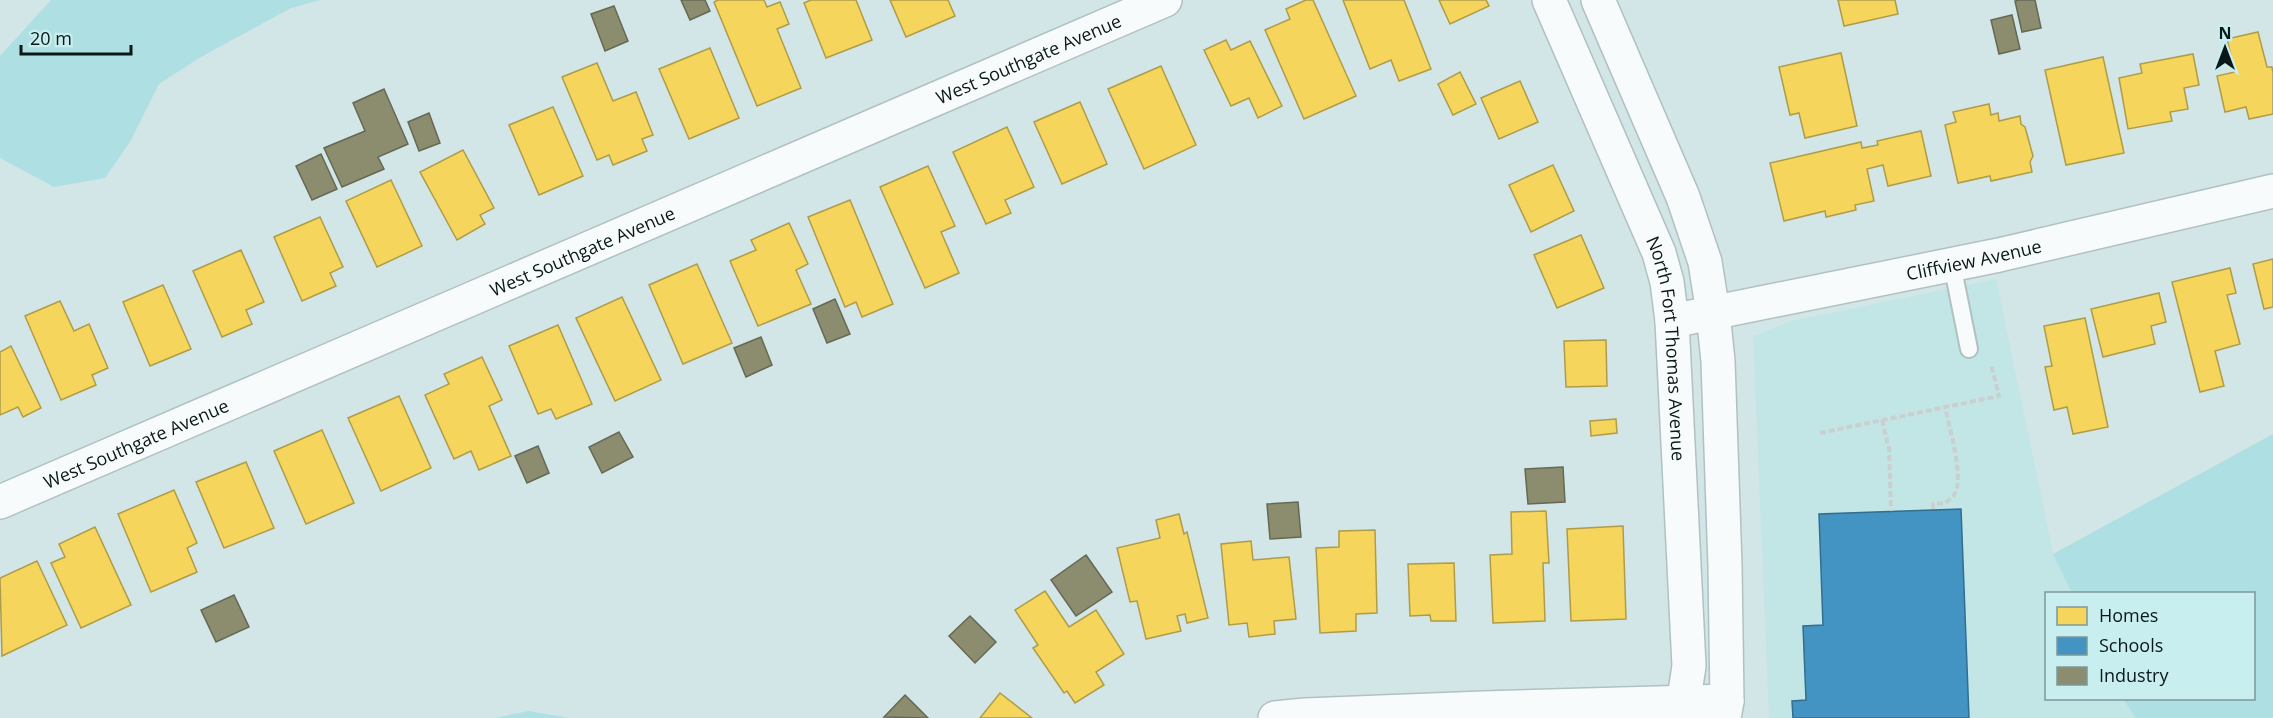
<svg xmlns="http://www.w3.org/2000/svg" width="2273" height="718" viewBox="0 0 2273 718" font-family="'Open Sans',sans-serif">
<rect width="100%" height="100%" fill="#d2e6e7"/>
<!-- built -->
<path fill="#c2e5e6" d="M1996,279l57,274 19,40 -26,1v104l77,1 13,19h-367l-16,-382 38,-15z"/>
<!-- green -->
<g fill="#aedfe2">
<path d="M51,0h269l-29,8 -90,49 -42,27 -29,58 -25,36 -51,9 -54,-29v-102z"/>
<path d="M2273,434v284h-137l-13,-19 131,-1v-104l-182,-1 -19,-39z"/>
<path d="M529,711l40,7h-74z"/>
</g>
<!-- homes -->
<g fill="#f6d55c" stroke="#af9c48" stroke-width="1.5">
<path d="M718,0h46l3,7 13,-5 9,22 -12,5 24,59 -44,18 -43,-104z"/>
<path d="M811,0h45l16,40 -46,18 -22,-55z"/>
<path d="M890,0h58l7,16 -49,21z"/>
<path d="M1306,0h7l43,96 -52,23 -39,-89 25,-11 -4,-10z"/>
<path d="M1343,0h61l27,69 -32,12 -8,-21 -21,9z"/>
<path d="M1439,0h47l3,6 -39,18z"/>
<path d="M1838,0h57l3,14 -54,12z"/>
<path d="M2258,32l9,35h5l1,6v41l-24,5 -3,-12 -21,5 -8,-36 18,-4 -8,-33z"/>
<path d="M1226,40l5,10 19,-9 32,65 -24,12 -9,-20 -18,8 -27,-56z"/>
<path d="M710,48l29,70 -50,21 -30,-70z"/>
<path d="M1841,53l16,73 -52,12 -6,-25 -9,2 -11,-48z"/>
<path d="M2193,54l6,31 -15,3 4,21 -18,3 2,9 -44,8 -9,-51 23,-5 -2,-9z"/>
<path d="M2103,57l21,96 -58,12 -21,-95z"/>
<path d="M597,63l16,38 23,-9 17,43 -11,4 5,12 -34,14 -4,-10 -12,5 -35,-83z"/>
<path d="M1161,66l35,79 -52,24 -36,-80z"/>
<path d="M1460,72l16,32 -23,11 -15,-31z"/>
<path d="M1520,81l18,41 -39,17 -18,-41z"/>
<path d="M1080,102l27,62 -45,20 -28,-62z"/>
<path d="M1989,104l2,11 7,-2 1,8 21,-5 1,8 4,3 8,29 -3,6 2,10 -41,9 -1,-5 -32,7 -13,-58 11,-3 -3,-10z"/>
<path d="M553,107l30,69 -44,19 -30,-70z"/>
<path d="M1007,127l27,60 -29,13 6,13 -25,11 -33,-72z"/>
<path d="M1921,131l10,45 -43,10 -5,-21 -16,4 7,32 -19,4 1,5 -30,7 -1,-6 -41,10 -14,-58 91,-21 1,6 16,-3 -1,-4z"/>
<path d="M463,150l31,58 -14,7 5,9 -28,16 -37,-68z"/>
<path d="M1553,165l21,46 -43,21 -22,-47z"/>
<path d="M928,166l27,60 -14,6 18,41 -34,15 -45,-101z"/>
<path d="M391,180l31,66 -45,21 -31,-66z"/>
<path d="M850,200l43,104 -31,13 -6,-15 -11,5 -37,-90z"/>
<path d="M320,217l23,50 -13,6 6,13 -34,15 -28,-64z"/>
<path d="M789,223l19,41 -12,6 15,34 -53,22 -28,-65 26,-11 -5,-10z"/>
<path d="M1581,235l23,53 -47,20 -23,-53z"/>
<path d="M241,250l23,52 -18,8 6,14 -30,13 -29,-66z"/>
<path d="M2273,259v48l-9,2 -11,-45z"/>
<path d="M697,264l35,79 -49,21 -34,-79z"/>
<path d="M2230,268l6,25 -9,2 13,49 -25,7 9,35 -24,6 -28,-110z"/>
<path d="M163,285l28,64 -41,17 -27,-64z"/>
<path d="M2159,293l7,29 -15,4 4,18 -52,13 -12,-48z"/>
<path d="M622,297l39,83 -46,21 -39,-83z"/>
<path d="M60,301l14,30 15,-7 19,44 -16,7 4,10 -35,15 -36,-84z"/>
<path d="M2085,318l23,109 -35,7 -6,-27 -13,3 -9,-43 7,-1 -8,-40z"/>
<path d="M558,325l34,79 -36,15 -5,-10 -13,5 -29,-68z"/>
<path d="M1606,340l1,46 -41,1 -2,-46z"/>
<path d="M11,346l30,62 -18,9 -5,-10 -18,8v-63z"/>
<path d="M482,357l20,43 -13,6 22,50 -32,14 -8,-19 -17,8 -29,-64 24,-11 -5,-10z"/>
<path d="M399,396l32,72 -50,23 -33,-73z"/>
<path d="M1616,419l1,14 -26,3 -1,-15z"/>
<path d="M322,430l32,73 -48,21 -32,-73z"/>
<path d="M246,462l28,66 -50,20 -28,-66z"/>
<path d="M174,490l23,53 -10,5 10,24 -46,20 -33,-78z"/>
<path d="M1546,511l3,52h-6l2,58 -52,2 -3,-68 22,-1 -1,-42z"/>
<path d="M1179,514l5,20 3,-2 21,86 -21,5 -2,-9 -8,2 4,15 -35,8 -9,-38 -7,1 -13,-54 43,-10 -4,-18z"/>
<path d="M1623,526l3,93 -55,2 -4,-92z"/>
<path d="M95,527l36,78 -50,23 -30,-65 14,-6 -6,-13z"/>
<path d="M1375,530l2,83 -21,1v17l-36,2 -4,-85 23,-1v-16z"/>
<path d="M1251,541l2,19 36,-3 7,62 -22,2 1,13 -26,3 -2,-14 -18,2 -8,-81z"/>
<path d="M37,561l30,64 -65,31 -2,-78z"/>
<path d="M1454,563l2,58h-25l-1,-6 -20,1 -2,-52z"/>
<path d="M1045,591l24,36 27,-17 28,44 -28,18 8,13 -29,18 -8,-12 -3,2 -31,-45 5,-3 -23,-35z"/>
<path d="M1000,693l32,25h-52z"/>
</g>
<!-- schools -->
<path fill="#4393c3" stroke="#326e90" stroke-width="1.5" d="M1961,509l8,209h-176l-1,-17 14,-1 -3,-74 20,-1 -4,-111z"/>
<!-- industry -->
<g fill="#8c8c6e" stroke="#656954" stroke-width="1.5">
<path d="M681,0h24l5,11 -20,9z"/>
<path d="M2019,0h16l6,28 -19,4 -7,-31z"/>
<path d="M614,6l14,35 -23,10 -14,-37z"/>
<path d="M2012,15l8,34 -21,5 -8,-34z"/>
<path d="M384,89l24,55 -30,13 6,12 -42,18 -18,-39 41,-17 -12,-28z"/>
<path d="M429,113l11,30 -21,8 -11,-29z"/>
<path d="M321,154l16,35 -25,11 -16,-34z"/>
<path d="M835,299l15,35 -23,9 -14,-34z"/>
<path d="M761,337l11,28 -26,12 -12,-29z"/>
<path d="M619,432l14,25 -31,16 -13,-26z"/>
<path d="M538,446l11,27 -22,10 -12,-27z"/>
<path d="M1563,467l2,35 -37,2 -3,-35z"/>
<path d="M1298,502l3,35 -31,2 -3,-35z"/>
<path d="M1086,555l26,37 -36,24 -25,-36z"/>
<path d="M234,595l15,32 -33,15 -15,-32z"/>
<path d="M970,616l26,26 -21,21 -26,-27z"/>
<path d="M905,695l23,23 -44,-1z"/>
</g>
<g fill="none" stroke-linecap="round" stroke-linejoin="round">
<defs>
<path id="lane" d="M1952,264l17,85"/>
<g id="street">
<path id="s1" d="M1672,321l327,-66 274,-64"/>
<path id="s2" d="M0,502l1165,-502"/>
<path d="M1275,718l30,-3 178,-7 244,-7"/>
</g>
<g id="secondary">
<path id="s3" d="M1549,0l110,253 8,29 5,39 17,345 -8,52"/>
<path d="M1598,0l85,197 22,65 8,51 5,48 7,205 2,135 -3,17"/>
</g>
</defs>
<!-- lane casing -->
<use href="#lane" stroke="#b1c1c2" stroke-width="20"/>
<!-- street casing -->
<use href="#street" stroke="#b1c1c2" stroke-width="36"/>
<!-- secondary casing -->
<use href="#secondary" stroke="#b1c1c2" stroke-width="36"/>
<!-- path -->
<g stroke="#cacfcf" stroke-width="4" stroke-dasharray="6 3" stroke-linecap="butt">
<path d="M1882,420l7,29 2,62"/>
<path d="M1820,433l179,-37 -8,-32"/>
<path d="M1933,509v-5l12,-1c3,-3 9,-6 10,-10 9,-16 -6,-67 -10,-86"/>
</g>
<!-- lane -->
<use href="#lane" stroke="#f8fbfb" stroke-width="16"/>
<!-- street -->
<use href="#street" stroke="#f8fbfb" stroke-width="33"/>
<!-- secondary -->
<use href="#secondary" stroke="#f8fbfb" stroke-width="33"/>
</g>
<g text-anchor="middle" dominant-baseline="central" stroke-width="6" stroke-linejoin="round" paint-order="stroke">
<!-- street labels -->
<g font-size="18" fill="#0a1818" stroke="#c9eef0">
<text stroke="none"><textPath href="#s2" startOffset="1120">West Southgate Avenue</textPath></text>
<text stroke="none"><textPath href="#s2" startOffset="634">West Southgate Avenue</textPath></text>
<text stroke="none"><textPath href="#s1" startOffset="308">Cliffview Avenue</textPath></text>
<text stroke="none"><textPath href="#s3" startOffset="372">North Fort Thomas Avenue</textPath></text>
<text stroke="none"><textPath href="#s2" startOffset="148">West Southgate Avenue</textPath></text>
</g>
</g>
<!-- legend -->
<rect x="2045" y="592" width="210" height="108" fill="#c9eef0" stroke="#7d989a" stroke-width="1.5"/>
<rect x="2057" y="607" width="30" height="18" fill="#f6d55c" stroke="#7d989a" stroke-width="1.5"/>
<text x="2099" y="622" font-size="18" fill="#0a1818">Homes</text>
<rect x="2057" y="637" width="30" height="18" fill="#4393c3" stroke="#7d989a" stroke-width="1.5"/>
<text x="2099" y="652" font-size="18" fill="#0a1818">Schools</text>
<rect x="2057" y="667" width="30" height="18" fill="#8c8c6e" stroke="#7d989a" stroke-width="1.5"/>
<text x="2099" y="682" font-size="18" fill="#0a1818">Industry</text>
<!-- north arrow -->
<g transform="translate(2225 48)" stroke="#c9eef0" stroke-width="4.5" paint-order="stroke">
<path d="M0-4.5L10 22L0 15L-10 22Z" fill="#0a1818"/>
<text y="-9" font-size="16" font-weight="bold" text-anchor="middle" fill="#0a1818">N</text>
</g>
<!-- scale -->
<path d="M21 45v9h110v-9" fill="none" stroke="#0a1818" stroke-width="3"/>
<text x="30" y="45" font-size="18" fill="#0a1818" stroke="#c9eef0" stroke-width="4.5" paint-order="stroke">20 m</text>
</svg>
